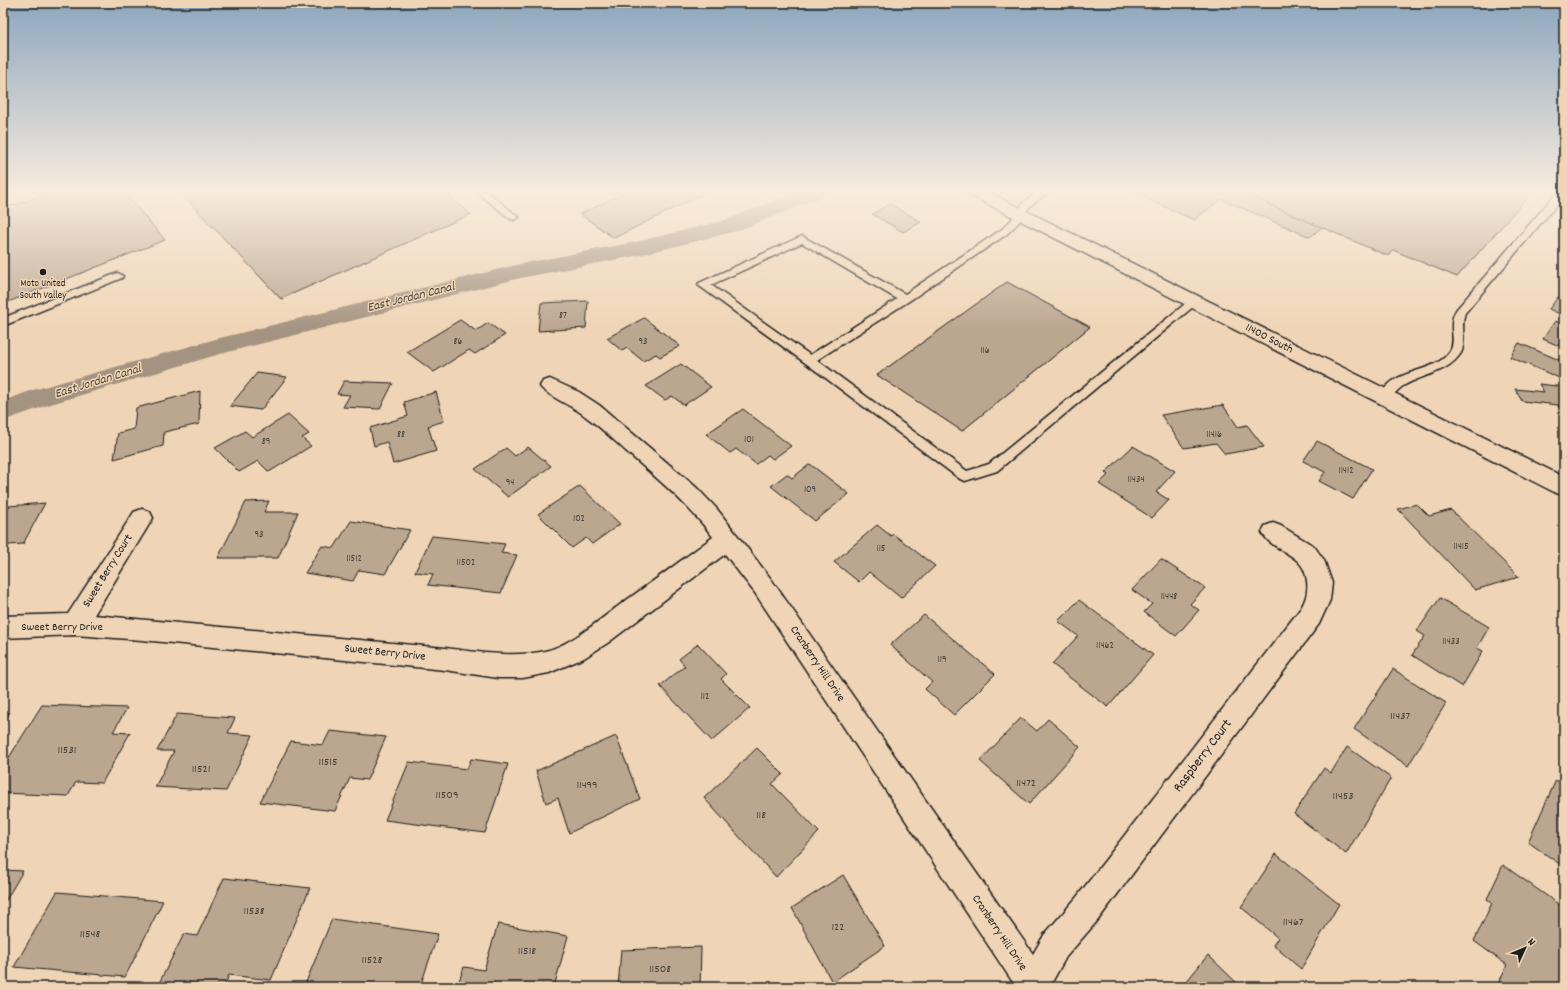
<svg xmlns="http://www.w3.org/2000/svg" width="1567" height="990" viewBox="0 0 1567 990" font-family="Dekko,sans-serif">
<rect width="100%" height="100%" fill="#efd5b6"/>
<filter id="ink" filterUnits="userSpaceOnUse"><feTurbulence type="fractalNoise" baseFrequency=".025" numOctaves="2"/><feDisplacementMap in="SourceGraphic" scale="8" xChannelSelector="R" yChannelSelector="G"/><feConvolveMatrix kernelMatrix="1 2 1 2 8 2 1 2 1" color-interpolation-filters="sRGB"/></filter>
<g filter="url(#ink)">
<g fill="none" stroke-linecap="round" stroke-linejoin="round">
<!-- canal -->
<path fill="#a49380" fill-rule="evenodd" d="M801,191h29l-3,4 -90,36 -97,24 -120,23 -300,76 -169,50 -48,17v-20l30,-11 183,-51 304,-75 120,-23 82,-20z"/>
</g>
<!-- building -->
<g fill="#bba790" stroke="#1c1c1c">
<path d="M55,191h68l42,49 -162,64v-95z"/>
<path d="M179,191h263l29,23 -190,85z"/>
<path d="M628,191h78l1,1 -93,46 -34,-24z"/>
<path d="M1130,191h108l84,36 -12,10 -89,-38 -27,21z"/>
<path d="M1238,191h295l-76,86 -64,-27 -5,6z"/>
<path d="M890,204l31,18 -18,10 -31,-18z"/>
<path d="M1007,282l83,45 -128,104 -85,-56z"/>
<path d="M1558,297l6,3v16l-15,-7z"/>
<path d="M588,301l-2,27 -48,3 3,-28z"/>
<path d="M644,318l36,28 -20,11 -4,-3 -13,7 -16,-13 -5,3 -15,-13z"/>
<path d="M460,320l16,11 12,-8 17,12 -30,19 -6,-4 -35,22 -27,-20z"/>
<path d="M1555,321l9,4v23l-21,-9z"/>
<path d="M1519,343l45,19v18l-54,-23z"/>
<path d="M681,364l30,23 -27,18 -12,-9 -7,4 -19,-14z"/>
<path d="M257,373l30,4 -26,33 -31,-4z"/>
<path d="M344,381l49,2 -13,26 -37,-2 7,-12 -13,-1z"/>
<path d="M1539,384l25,3v22l-5,-1 -1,-3 -36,-4 -7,-12 29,3z"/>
<path d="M200,391l-1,33 -35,8 -1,14 -49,13 4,-26 16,-4 2,-21z"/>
<path d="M436,392l8,29 -16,5 8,25 -43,13 -6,-22 -13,4 -4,-18 38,-12 -4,-14z"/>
<path d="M1223,405l15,22 9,-2 17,22 -39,7 -9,-11 -32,5 -23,-33z"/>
<path d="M743,409l48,37 -18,13 -5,-4 -12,9 -20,-15 -6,4 -24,-19z"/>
<path d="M288,415l21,19 -7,4 9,8 -42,26 -11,-11 -19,11 -24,-24 30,-17 7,6z"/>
<path d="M1317,441l55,28 -19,30 -34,-18 6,-9 -22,-11z"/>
<path d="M1133,446l42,25 -19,21 13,8 -17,18 -53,-34 9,-9 -3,-2z"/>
<path d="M528,447l23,19 -43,31 -33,-28 31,-21 9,8z"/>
<path d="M810,464l39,30 -34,27 -44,-35 16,-12 5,4z"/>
<path d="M580,486l40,38 -28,20 -6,-6 -14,10 -34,-34z"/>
<path d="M269,501l-5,11h34l-20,46h-60l28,-56z"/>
<path d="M45,503l-22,41 -14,1 -6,11v-40l6,-10z"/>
<path d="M1417,504l12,12 22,-6 68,67 -44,13 -77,-81z"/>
<path d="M351,521l59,9 -25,44 -26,-4 -6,11 -48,-8 17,-27 12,2z"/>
<path d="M877,525l14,11 2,-2 42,32 -34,32 -32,-26 -10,10 -25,-20z"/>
<path d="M432,536l73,8 -4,9 16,2 -16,38 -73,-8 5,-11 -18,-2z"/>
<path d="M1161,559l44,29 -15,16 9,6 -23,26 -32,-24 8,-8 -20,-14z"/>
<path d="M1440,598l49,29 -12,21 6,3 -21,36 -50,-32 13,-19 -8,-5z"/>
<path d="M1079,600l74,55 -45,52 -56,-43 26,-28 -20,-15z"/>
<path d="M924,615l71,59 -41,41 -29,-26 7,-7 -42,-37z"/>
<path d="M698,644l28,30 -5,5 29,29 -38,33 -52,-55 25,-20 -6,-7z"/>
<path d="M1393,669l53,34 -38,63 -54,-37z"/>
<path d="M42,705l85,3 -14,24 17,1 -28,50 -26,-1 -8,14 -65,-3v-26z"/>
<path d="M10,712l-7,13v-12z"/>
<path d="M177,714l58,4 -7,15 25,2 -27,56 -71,-4 19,-36h-17z"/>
<path d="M1021,718l16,13 11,-12 32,28 -51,57 -49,-43z"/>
<path d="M330,731l56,6 -19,43 -17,-2 -15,33 -75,-9 31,-61 32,4z"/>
<path d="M616,736l24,63 -71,34 -11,-35 -12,5 -10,-32z"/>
<path d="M1347,747l44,31 -45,76 -52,-40 30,-46 7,5z"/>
<path d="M757,748l26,26 -11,10 47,48 -43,45 -72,-79z"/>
<path d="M471,759l37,5 -23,69 -100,-13 24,-58 58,7z"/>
<path d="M1556,780l8,5v82l-36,-25z"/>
<path d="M1276,854l63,50 -38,65 -28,-24 5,-7 -37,-31z"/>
<path d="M1503,865l61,43v79h-59l-6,-5 8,-17 -33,-24 18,-38 -5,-4z"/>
<path d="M3,870l20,1 -20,34z"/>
<path d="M843,875l42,71 -53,36 -40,-74z"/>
<path d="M224,878l86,10 -39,92 -42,-5 -5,12h-67l27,-53 13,2z"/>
<path d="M57,892l106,9 -38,76 -111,-10z"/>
<path d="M332,919l106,15 -18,53h-116z"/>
<path d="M498,924l70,12 -14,51h-97l7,-20 20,3z"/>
<path d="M701,947l-1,40h-82l3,-37z"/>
<path d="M1208,955l33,32h-50l-5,-5z"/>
</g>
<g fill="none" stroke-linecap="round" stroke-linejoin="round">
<defs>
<g id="service">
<path d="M475,191h11l33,26 -5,3 -3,-1z"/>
<path d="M1039,191h11l-20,15 -12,17 -11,11 -98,67 -92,59 150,111 22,-7 202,-165 4,-1 5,3 -203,170 -32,10 -5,-2 -145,-109 -117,-85 1,-2 103,-47 103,58 96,-64 11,-11 12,-17zM802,243l95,56 -87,56 -99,-70z"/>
<path d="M1558,191h6v5l-99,117c-5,13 2,28 -4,40 -13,20 -37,21 -56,32 -9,4 -15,18 -25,15l-2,-3 2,-3c4,-5 9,-11 16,-15 17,-10 42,-10 54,-28 7,-10 -3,-27 6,-41z"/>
<path d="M118,273l5,3 -1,2 -119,48v-8z"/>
</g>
<path id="minor" d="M550,379l29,13 20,13 98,83 20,21 54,70 262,375 11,-19 32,-37 225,-290c6,-10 8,-21 5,-32 -5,-24 -34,-24 -44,-44l3,-6 8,-3 8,3 33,20 10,14 8,23 -2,17 -11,24 -221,296 -32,37 -15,27 1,3h-36l-261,-394 -30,-39 -116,88 -25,16 -35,15 -26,5h-25l-53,-8 -303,-30 -67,-5 -72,3v-22l65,-2 66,-102 8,-3 8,3 3,6 -59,97 351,33c33,4 66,10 100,3 24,-5 52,-29 72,-44 32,-23 64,-46 96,-70 -22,-29 -49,-53 -77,-77 -17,-15 -33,-31 -51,-44 -10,-9 -40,-21 -45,-30l3,-5z"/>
<path id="primary" d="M966,191h20l578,286v18l-8,-2 -588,-299z"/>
</defs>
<!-- service casing -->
<use href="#service" stroke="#1c1c1c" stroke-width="3"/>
<!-- minor casing -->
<use href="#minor" stroke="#1c1c1c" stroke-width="3"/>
<!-- primary casing -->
<use href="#primary" stroke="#1c1c1c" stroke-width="3"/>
<!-- service -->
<use href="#service" fill="#efd5b6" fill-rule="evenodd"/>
<!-- minor -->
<use href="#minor" fill="#efd5b6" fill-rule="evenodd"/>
<!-- primary -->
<use href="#primary" fill="#efd5b6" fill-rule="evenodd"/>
</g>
</g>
<!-- sky -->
<linearGradient id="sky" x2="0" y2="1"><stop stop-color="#8da7be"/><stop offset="0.58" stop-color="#f8ecde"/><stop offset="1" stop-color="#f8ecde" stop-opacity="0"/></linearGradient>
<rect width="1567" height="330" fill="url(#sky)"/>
<!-- markers -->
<circle fill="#1c1c1c" stroke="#efd5b6" stroke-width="1.5" cx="43" cy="272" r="4"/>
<g text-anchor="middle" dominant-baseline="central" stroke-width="3" stroke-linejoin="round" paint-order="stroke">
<!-- far-poi labels -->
<g font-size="10" fill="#1c1c1c" stroke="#efd5b6">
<text x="43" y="284">Moto United<tspan x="43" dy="12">South Valley</tspan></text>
</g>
<!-- number labels -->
<g font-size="10" fill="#443f39">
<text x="563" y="316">87</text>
<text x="458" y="342">86</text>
<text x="643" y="342">93</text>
<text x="985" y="351">116</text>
<text x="401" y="435">88</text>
<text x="1214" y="435">11416</text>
<text x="749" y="440">101</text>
<text x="266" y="442">89</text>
<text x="1346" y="471">11412</text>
<text x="1136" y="480">11434</text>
<text x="510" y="483">94</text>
<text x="810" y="490">109</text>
<text x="579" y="519">102</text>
<text x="259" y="535">93</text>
<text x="1461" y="547">11415</text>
<text x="881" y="549">115</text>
<text x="354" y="559">11512</text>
<text x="466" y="563">11502</text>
<text x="1169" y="597">11448</text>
<text x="1451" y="642">11433</text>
<text x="1105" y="646">11462</text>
<text x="942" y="660">119</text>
<text x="705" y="697">112</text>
</g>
<!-- street labels -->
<g font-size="12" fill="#1c1c1c" stroke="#efd5b6">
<text transform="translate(1269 339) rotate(27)">11400 South</text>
<text transform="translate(108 571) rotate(-58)">Sweet Berry Court</text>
<text x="62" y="627">Sweet Berry Drive</text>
<text transform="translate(385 653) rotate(6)">Sweet Berry Drive</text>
<text transform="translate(817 664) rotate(56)">Cranberry Hill Drive</text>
<text transform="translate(999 933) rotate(56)">Cranberry Hill Drive</text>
</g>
<!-- near-number labels -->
<g font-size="12" fill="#443f39">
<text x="1400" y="716">11437</text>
<text x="67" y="750">11531</text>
<text x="328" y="762">11515</text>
<text x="201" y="769">11521</text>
<text x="1026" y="783">11472</text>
<text x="587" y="785">11499</text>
<text x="447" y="795">11509</text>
<text x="1343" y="796">11453</text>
<text x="761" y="815">118</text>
<text x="254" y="911">11538</text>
<text x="1293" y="922">11467</text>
<text x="838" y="927">122</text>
<text x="90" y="934">11548</text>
<text x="527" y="951">11518</text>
<text x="372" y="960">11528</text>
<text x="660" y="969">11508</text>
</g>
<!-- water labels -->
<g font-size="13" font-style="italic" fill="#4c463f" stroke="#efd5b6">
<text transform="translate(411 298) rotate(-14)">East Jordan Canal</text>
<text transform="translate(98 382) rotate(-17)">East Jordan Canal</text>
</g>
<!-- near-street labels -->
<g font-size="14" fill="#1c1c1c" stroke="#efd5b6">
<text transform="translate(1203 756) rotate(-53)">Raspberry Court</text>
</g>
</g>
<!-- margin -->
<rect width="1567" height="990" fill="none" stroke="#efd5b6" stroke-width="16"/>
<rect x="8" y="8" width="1551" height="974" fill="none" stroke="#1c1c1c" stroke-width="1.5" filter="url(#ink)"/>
<!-- north arrow -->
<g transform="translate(1525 948) rotate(46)" stroke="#efd5b6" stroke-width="3" paint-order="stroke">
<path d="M0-3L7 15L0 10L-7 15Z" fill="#1c1c1c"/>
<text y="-6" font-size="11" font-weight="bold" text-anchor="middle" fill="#1c1c1c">N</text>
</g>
</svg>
